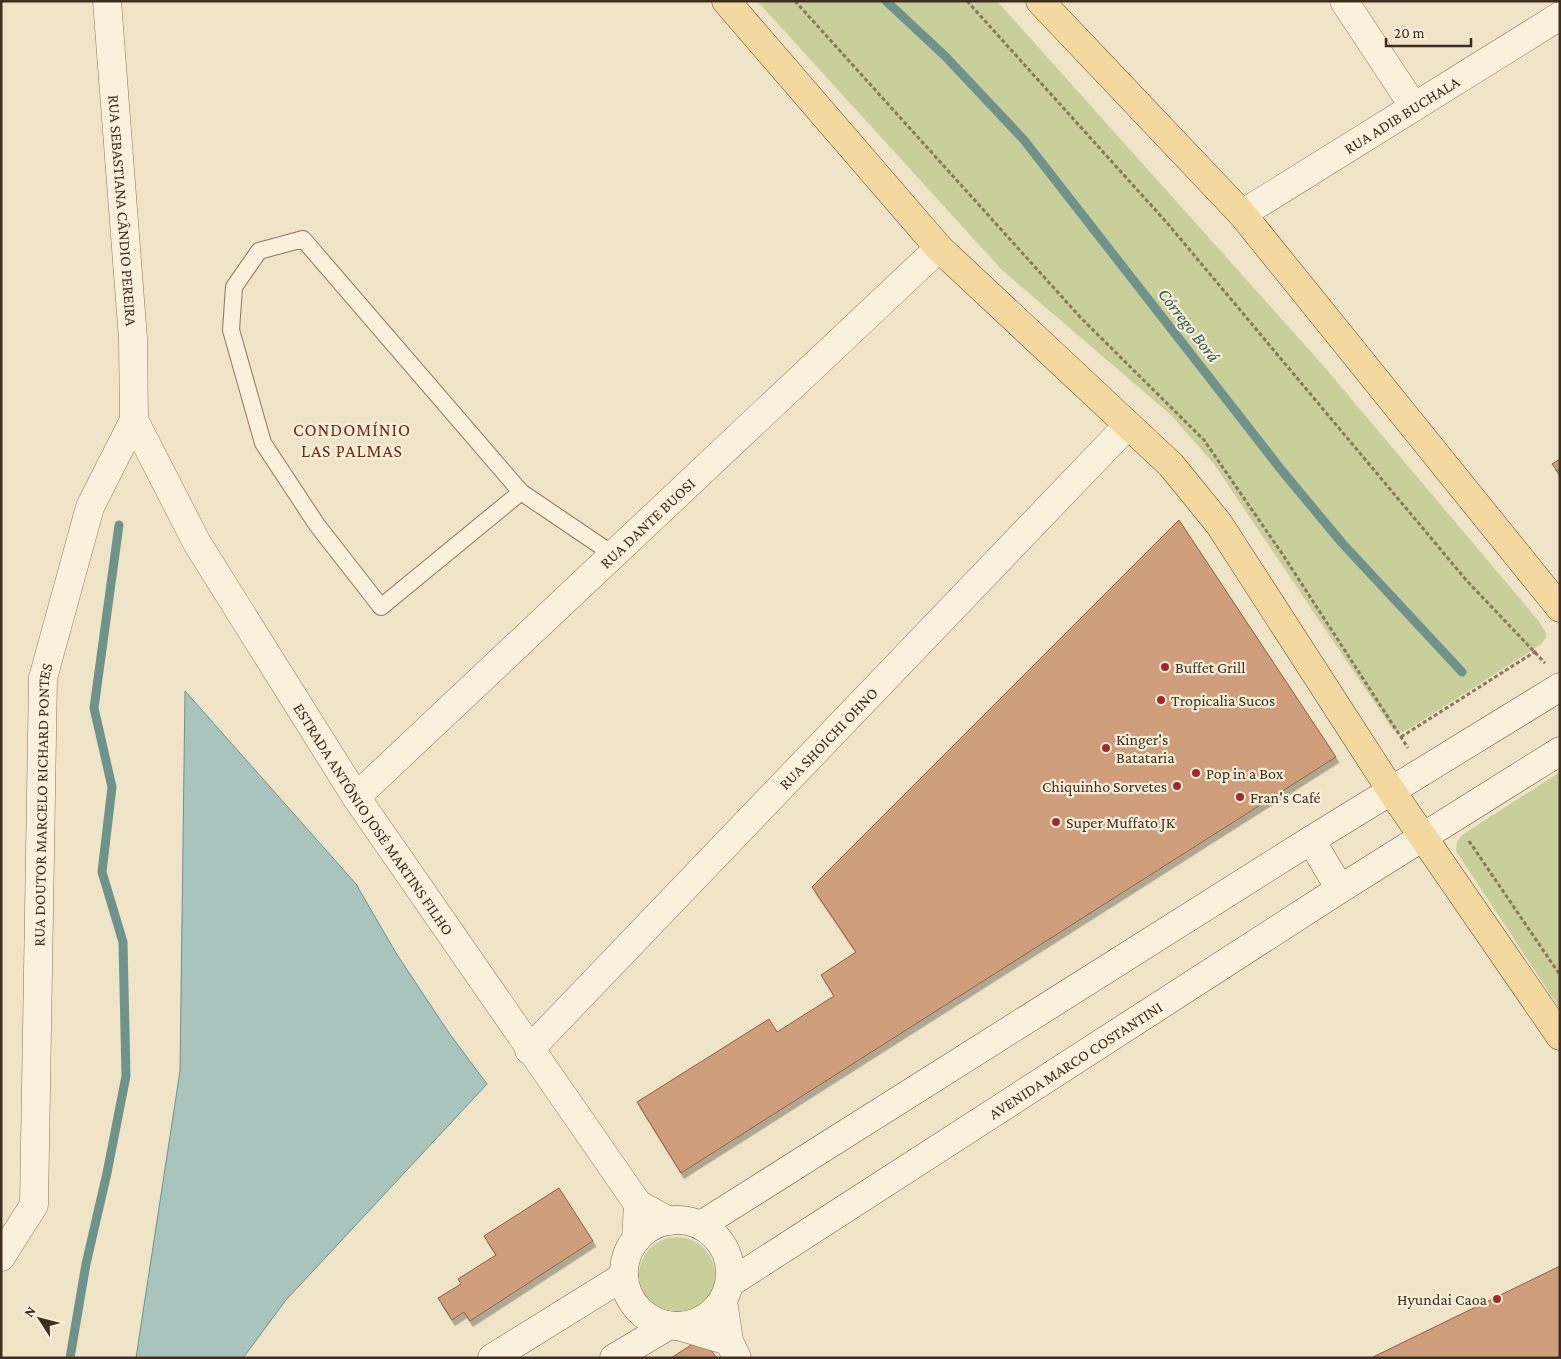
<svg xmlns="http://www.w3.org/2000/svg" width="1561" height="1359" viewBox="0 0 1561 1359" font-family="'Crimson Pro',serif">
<defs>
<filter id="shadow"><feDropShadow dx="3" dy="5.5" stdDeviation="0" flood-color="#0004"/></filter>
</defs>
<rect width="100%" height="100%" fill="#f0e4c8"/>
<!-- green -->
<g fill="#c9cf9b">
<path d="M757,1h240l324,362 217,257 8,13v5l-6,7 -128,82 -9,5 -10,-2 -179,-266 -44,-50 -168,-144z"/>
<path d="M1560,772v237l-104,-158 1,-9 5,-7z"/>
<circle cx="677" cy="1275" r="38"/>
</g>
<!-- water -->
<path fill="#a9c4bc" stroke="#6f938a" d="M185,691l171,193 40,69 53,80 38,51 -201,216 -43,58h-107l44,-287z"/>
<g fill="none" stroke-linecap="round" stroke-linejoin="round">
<!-- stream -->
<g stroke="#6f938a" stroke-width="9">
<path d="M886,1l59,55 79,84 259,332 59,71 120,129"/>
<path d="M70,1358l16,-94 21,-91 19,-97 -3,-134 -21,-70 10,-85 -18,-79 25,-183"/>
</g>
</g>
<!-- building -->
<g fill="#cf9f7d" stroke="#8d5f41" filter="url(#shadow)">
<path d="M1560,459v16l-8,-11z"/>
<path d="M1179,520l157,237 -655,416 -44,-71 132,-83 8,13 57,-36 -13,-21 35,-23 -44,-65z"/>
<path d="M559,1188l34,53 -123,80 -6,-9 -12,8 -14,-22 23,-14 -3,-5 38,-24 -12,-19z"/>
<path d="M1560,1266v92h-189z"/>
<path d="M702,1338l15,20h-46z"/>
</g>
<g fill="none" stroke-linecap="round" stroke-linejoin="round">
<defs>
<path id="service" d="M521,492l-140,115 -64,-82 -54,-82 -32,-113 3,-43 25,-36 44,-12 218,253 93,63"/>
<g id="minor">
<path id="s1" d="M107,1l26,338 1,81 63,123 159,254 282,407 31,17"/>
<path d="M1344,1l70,106"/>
<path id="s2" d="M1242,214l318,-198"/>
<path id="s3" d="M356,797l583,-549"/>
<path id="s4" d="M529,1050l599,-625"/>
<path d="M636,1240l2,-36"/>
<path id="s5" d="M1,1257l33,-52 9,-527 47,-171 44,-87"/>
<path d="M723,1301l6,40 8,17"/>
<path d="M682,1327l47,14"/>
</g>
<g id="secondary">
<path d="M1311,840l29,49"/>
<circle cx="677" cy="1273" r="53"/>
<path d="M701,1225l610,-385 249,-153"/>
<path id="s6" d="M730,1283l610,-394 220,-138"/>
<path d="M492,1358l132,-82"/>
<path d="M614,1358l54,-32"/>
</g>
<g id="primary">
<path d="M726,1l213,247 232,217 48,59 173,268 168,244"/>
<path d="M1040,1l202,213 318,394"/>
</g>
</defs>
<!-- service casing -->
<use href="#service" stroke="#8d765c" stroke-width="18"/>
<!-- minor casing -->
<use href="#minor" stroke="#8d765c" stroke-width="29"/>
<!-- secondary casing -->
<use href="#secondary" stroke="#6f573f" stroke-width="29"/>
<!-- primary casing -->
<use href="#primary" stroke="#5b4430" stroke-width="29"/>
<!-- path -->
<g stroke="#8d765c" stroke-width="3" stroke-dasharray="4 2.5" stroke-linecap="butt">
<path d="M795,1l286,317 123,122 79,115 125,193"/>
<path d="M967,1l201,223 299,357 78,82"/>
<path d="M1401,737l135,-86"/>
<path d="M1469,841l91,134"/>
</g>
<!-- service -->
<use href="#service" stroke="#faf1dc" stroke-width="16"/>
<!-- minor -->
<use href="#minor" stroke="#faf1dc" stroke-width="28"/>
<!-- secondary -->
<use href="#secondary" stroke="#faf1dc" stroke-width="28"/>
<!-- primary -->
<use href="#primary" stroke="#f3d9a0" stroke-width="28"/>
</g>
<!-- markers -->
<g fill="#9e2a2b" stroke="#f7eed8" stroke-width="2">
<circle cx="1165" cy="667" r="5"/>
<circle cx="1161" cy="700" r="5"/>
<circle cx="1106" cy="748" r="5"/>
<circle cx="1196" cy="773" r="5"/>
<circle cx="1177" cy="786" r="5"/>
<circle cx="1240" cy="797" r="5"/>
<circle cx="1056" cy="822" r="5"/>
<circle cx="1497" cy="1299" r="5"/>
</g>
<g text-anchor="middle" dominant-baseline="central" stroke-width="4.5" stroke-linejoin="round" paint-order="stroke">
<!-- street labels -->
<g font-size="16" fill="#3d2e20" stroke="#f7eed8">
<text stroke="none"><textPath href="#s2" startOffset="188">RUA ADIB BUCHALA</textPath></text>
<text stroke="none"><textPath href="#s1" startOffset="210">RUA SEBASTIANA CÂNDIO PEREIRA</textPath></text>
<text stroke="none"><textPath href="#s3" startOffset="400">RUA DANTE BUOSI</textPath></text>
<text stroke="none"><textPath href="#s4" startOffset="432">RUA SHOICHI OHNO</textPath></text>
<text stroke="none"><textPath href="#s5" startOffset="462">RUA DOUTOR MARCELO RICHARD PONTES</textPath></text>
<text stroke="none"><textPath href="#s1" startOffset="886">ESTRADA ANTÔNIO JOSÉ MARTINS FILHO</textPath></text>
<text stroke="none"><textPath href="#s6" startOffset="411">AVENIDA MARCO COSTANTINI</textPath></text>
</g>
<!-- poi labels -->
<g font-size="16" fill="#3d2e20" stroke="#f7eed8" text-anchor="start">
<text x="1175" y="667">Buffet Grill</text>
<text x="1171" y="700">Tropicalia Sucos</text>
<text x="1116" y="739">Kinger's<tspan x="1116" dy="18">Batataria</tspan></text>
<text x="1206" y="773">Pop in a Box</text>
<text x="1167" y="786" text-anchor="end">Chiquinho Sorvetes</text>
<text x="1250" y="797">Fran's Café</text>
<text x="1066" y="822">Super Muffato JK</text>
<text x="1487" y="1299" text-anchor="end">Hyundai Caoa</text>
</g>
<!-- water labels -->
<g font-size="18" font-style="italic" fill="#2f5d5a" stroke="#f7eed8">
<text transform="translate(1189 325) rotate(52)">Córrego Borá</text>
</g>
<!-- neighbourhood labels -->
<g font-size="18" letter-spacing="1" fill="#6b2e1e" stroke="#f7eed8">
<text x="352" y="430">CONDOMÍNIO<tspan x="352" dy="21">LAS PALMAS</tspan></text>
</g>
</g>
<!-- border -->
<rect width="1561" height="1359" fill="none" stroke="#3d2e20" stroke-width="5"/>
<!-- north arrow -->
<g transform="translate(40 1319) rotate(306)" stroke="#f7eed8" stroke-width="4" paint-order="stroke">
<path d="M0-4L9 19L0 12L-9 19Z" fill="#3d2e20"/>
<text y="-8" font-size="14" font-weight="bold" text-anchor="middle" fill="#3d2e20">N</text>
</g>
<!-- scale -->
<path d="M1386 38v8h85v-8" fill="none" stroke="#3d2e20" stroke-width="2.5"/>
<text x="1394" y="38" font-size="15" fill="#3d2e20" stroke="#f7eed8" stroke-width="4" paint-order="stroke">20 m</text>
</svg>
